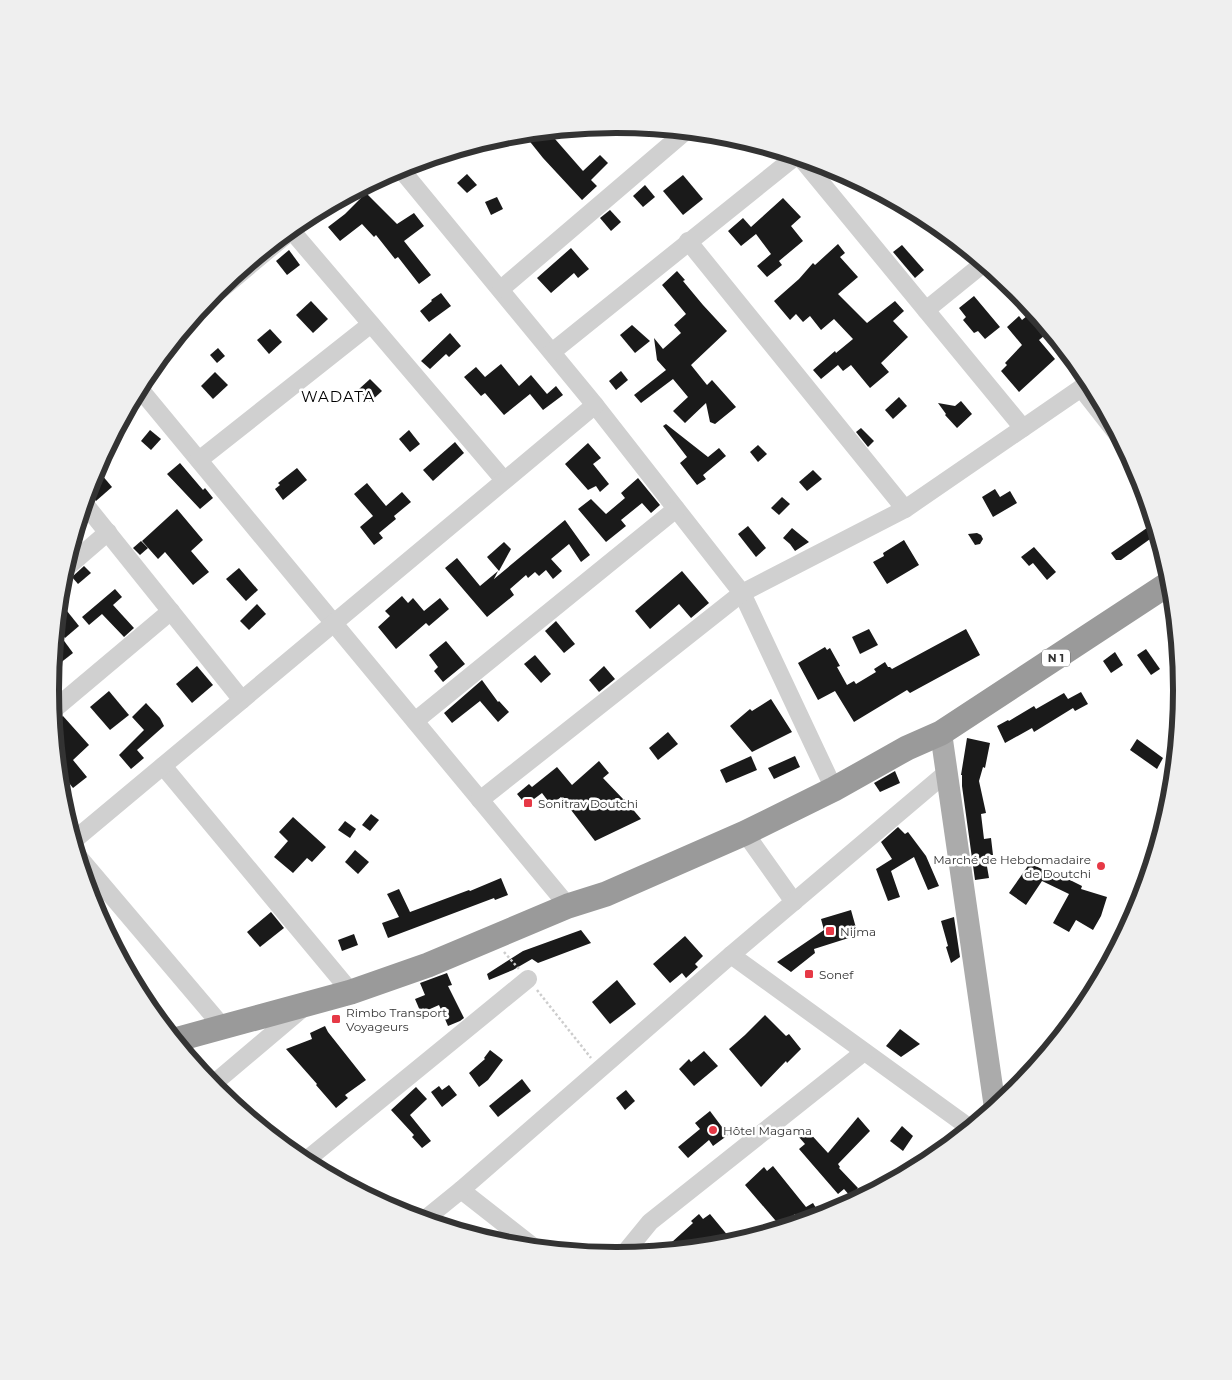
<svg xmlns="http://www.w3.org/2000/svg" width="1232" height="1380" viewBox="0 0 1232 1380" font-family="Montserrat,sans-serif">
<rect width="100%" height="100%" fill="#fff"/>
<!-- building -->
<g fill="#1a1a1a">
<path d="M548,131l35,40 17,-16 8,8 -17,17 6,6 -15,14 -39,-42 -20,-25z"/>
<path d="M467,174l10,11 -10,8 -10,-10z"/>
<path d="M683,175l20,24 -20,16 -20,-24z"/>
<path d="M645,185l10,12 -12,10 -10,-11z"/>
<path d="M366,193l31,31 17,-11 10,13 -20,15 27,34 -12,9 -21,-27 -3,2 -19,-24 -2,2 -12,-13 -22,17 -12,-14 17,-13z"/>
<path d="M497,197l6,12 -12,6 -6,-13z"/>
<path d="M783,198l18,19 -10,9 12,15 -24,20 3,4 -15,12 -10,-11 14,-12 -15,-20 -15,12 -13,-15 15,-13 8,9z"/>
<path d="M610,210l11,12 -10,9 -11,-13z"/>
<path d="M838,244l7,9 -5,4 18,20 -20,17 29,29 28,-22 9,10 -11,10 15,16 -27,26 8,9 -19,16 -19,-23 -8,6 -5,-6 -17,14 -8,-9 22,-19 1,2 17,-14 -19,-20 -13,11 -11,-14 -7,6 -7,-8 -6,6 -16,-19 25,-22 14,-16 2,2z"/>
<path d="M902,245l22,25 -9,8 -22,-26z"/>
<path d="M571,248l18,21 -11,9 -4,-5 -23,20 -14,-15z"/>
<path d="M289,250l11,15 -13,10 -11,-14z"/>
<path d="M677,271l8,9 -2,1 20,24 24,26 -36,34 16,20 5,-5 24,27 -21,17 -5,-2 -4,-19 -21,20 -12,-12 15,-14 -15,-18 -32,24 -7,-8 32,-25 -9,-10 -3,-22 9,11 18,-16 -7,-8 12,-11 -24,-29z"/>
<path d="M441,293l10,13 -22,16 -9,-11 12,-10 -1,-1z"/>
<path d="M974,296l26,31 -15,12 -7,-8 -4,2 -11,-13 3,-3 -7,-9z"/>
<path d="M311,301l17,18 -15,14 -17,-18z"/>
<path d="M1033,311l17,20 -11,9 16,19 -36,33 -18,-21 6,-6 -2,-2 17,-18 -15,-18 12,-11 3,4z"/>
<path d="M632,325l18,16 -15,12 -15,-18z"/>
<path d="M270,329l12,13 -13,12 -12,-14z"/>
<path d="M450,333l11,13 -12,11 -3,-3 -16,15 -9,-8z"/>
<path d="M218,348l7,8 -8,7 -7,-8z"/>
<path d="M501,364l18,22 12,-11 16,19 9,-8 7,9 -20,15 -13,-16 -26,21 -19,-22 -4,3 -17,-19 12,-10 9,10z"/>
<path d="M621,371l7,9 -12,10 -7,-9z"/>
<path d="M215,372l13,13 -15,14 -12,-13z"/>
<path d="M370,379l12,12 -12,11 -12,-12z"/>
<path d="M899,397l8,9 -14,13 -8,-9z"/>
<path d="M961,401l11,13 -15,14 -12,-13 1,-1 -8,-11 17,3z"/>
<path d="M666,424l42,33 11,-9 7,8 -23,19 3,4 -9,6 -17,-22 7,-6 -24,-31z"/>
<path d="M861,428l13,13 -6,6 -12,-15z"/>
<path d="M150,430l11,9 -10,11 -10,-9z"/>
<path d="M409,430l11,14 -10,8 -11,-13z"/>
<path d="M455,442l9,11 -31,28 -10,-11z"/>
<path d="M588,443l13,15 -8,6 16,20 -9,8 -4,-6 -8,4 -23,-26z"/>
<path d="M758,445l9,9 -9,8 -8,-10z"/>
<path d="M180,463l23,27 2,-2 8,10 -13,11 -33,-35z"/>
<path d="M96,468l16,19 -16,14 -8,-10z"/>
<path d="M297,468l10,12 -24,20 -8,-11 5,-4 -2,-2z"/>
<path d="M813,470l9,9 -15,12 -8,-9z"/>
<path d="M638,478l22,27 -9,8 -9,-10 -21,17 5,6 -20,16 -28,-33 13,-10 15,15 19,-16 -4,-5z"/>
<path d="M367,483l19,23 16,-14 9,10 -17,14 2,3 -17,14 4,5 -9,7 -14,-18 13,-11 -19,-22z"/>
<path d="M995,489l5,8 10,-6 7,12 -24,14 -11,-20z"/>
<path d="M782,497l8,7 -11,11 -8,-7z"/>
<path d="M177,509l26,31 -12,11 18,21 -16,13 -28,-33 -7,7 -16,-18z"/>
<path d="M565,520l25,35 -9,7 -12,-18 -18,15 11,12 -9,8 -7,-9 -7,6 -4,-4 -7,6 -2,-3 -16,14 4,6 -27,22 -42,-49 12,-10 23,28 18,-15 -4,8z"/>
<path d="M1154,523l3,11 -36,26h-5l-5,-7z"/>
<path d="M748,526l18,22 -10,9 -18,-23z"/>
<path d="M792,528l17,14 -14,9 -5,-7 -7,-6z"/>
<path d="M977,533l4,2 2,4 -3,5 -5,1 -7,-11z"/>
<path d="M904,540l15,25 -32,19 -14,-22 11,-6 -1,-3z"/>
<path d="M141,541l7,7 -8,7 -7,-7z"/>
<path d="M504,542l7,7 -12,22 -12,-14z"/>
<path d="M1034,547l22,25 -9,8 -14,-17 -4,3 -8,-9z"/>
<path d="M84,566l7,7 -13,11 -6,-7z"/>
<path d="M239,568l19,22 -12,11 -20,-22z"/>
<path d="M682,571l27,32 -18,15 -12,-14 -29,25 -15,-18z"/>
<path d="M115,589l7,8 -9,8 21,23 -10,9 -22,-23 -13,11 -7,-8z"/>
<path d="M402,596l6,7 5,-5 11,13 16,-13 9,11 -20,17 -3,-3 -30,26 -18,-22 12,-11 -5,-5z"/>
<path d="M59,601l20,25 -14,12 -9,-11z"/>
<path d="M257,604l9,10 -17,16 -9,-9z"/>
<path d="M556,621l19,23 -11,9 -19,-22z"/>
<path d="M869,629l9,16 -18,9 -8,-17z"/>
<path d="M966,629l14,26 -70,38 -3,-3 -53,32 -19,-31 -17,9 -20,-37 27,-16 2,3 3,-2 10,18 -3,1 10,18 7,-4 2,3 20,-12 -2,-3 11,-7 3,5h2l2,2z"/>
<path d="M62,638l11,15 -14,11 -6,-8 2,-12z"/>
<path d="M446,641l19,23 -22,18 -9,-11 4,-4 -9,-12z"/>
<path d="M1146,649l14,20 -9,6 -14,-20z"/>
<path d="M1115,652l8,13 -12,8 -8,-12z"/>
<path d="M535,655l16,19 -10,9 -17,-19z"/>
<path d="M197,666l16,19 -21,18 -16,-19z"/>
<path d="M604,666l11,13 -16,13 -10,-12z"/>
<path d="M482,680l16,22 1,-1 10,11 -11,10 -18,-21 -28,22 -8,-10z"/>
<path d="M109,691l20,24 -19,15 -20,-23z"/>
<path d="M1081,692l7,12 -13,7 -2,-3 -39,24 -2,-4 -27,15 -8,-17 11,-6 1,1 25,-15 2,3 28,-16 4,6z"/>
<path d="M771,699l21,33 -40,20 -22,-26 20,-17 2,2z"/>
<path d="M146,703l14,15 4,8 -27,24 7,8 -13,11 -12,-14 25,-25 -12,-13z"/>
<path d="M63,716l26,29 -16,15 14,17 -14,11 -15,-19 -5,-44z"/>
<path d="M668,732l10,12 -20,16 -9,-12z"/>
<path d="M967,738l23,5 -5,25 -2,-1 -4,14 7,32 -5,1 3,25 7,-1 2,17h-8l4,23 -14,2 -13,-94v-11h-1z"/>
<path d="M1137,739l26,19 -6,11 -27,-19z"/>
<path d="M751,756l6,14 -31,13 -6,-13z"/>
<path d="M795,756l5,11 -26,12 -6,-11z"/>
<path d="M599,761l10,12 -6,5 21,22v-1l17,20 -46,22 -34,-44 -10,8 -9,-12 -16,12 -9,-11 12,-10 3,3 25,-20 15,18z"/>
<path d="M895,771l5,12 -20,9 -6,-9z"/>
<path d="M371,814l8,6 -9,11 -8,-6z"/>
<path d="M293,817l33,30 -14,15 -5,-4 -14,15 -19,-16 14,-16 -9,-9z"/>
<path d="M345,821l11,8 -6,9 -12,-8z"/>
<path d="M898,827l7,7 3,-2 18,24 13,30 -11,4 -14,-33 -23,14 9,26 -12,4 -12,-32 16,-10 -11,-17z"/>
<path d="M355,850l14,12 -11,12 -13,-12z"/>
<path d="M1030,863l27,14 1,-3 24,12 -1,3 26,8 -6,19 -8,14 -17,-10 -7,12 -16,-9 16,-29 -27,-13 -16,24 -17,-12z"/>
<path d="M501,878l7,17 -13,5 -1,-2 -106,40 -6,-15 17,-6 -12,-23 12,-5 11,23 59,-22 1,1z"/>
<path d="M851,910l7,25 -44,14 1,4 -24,19 -14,-10 47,-32 -3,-11z"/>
<path d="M271,912l13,16 -24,19 -13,-15z"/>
<path d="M954,917l6,40 -9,6 -5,-16 2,-1 -7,-25z"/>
<path d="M581,930l10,13 -53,20 -6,-4 -19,11 -24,10 -2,-6 36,-23z"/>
<path d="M354,934l4,11 -16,6 -4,-11z"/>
<path d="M685,936l18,20 -8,8 3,3 -12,11 -4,-5 -12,10 -17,-19z"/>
<path d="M447,973l5,12 -4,1 16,32 -4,3 -12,5 -9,-21 -18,8 -6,-14 10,-4 -5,-12z"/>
<path d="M617,980l19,24 -26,20 -18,-22z"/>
<path d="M765,1015l21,21 3,-2 12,15 -14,14 -1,-2 -25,26 -32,-38 16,-14z"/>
<path d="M325,1026l3,6 38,48 -21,15 3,3 -12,10 -20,-23 1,-1 -31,-35 26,-10 -2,-6z"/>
<path d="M900,1029l20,15 -19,13 -15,-11z"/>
<path d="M490,1050l13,10 -15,20 -9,7 -10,-14 16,-14 -1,-1z"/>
<path d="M704,1051l14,15 -24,20 -15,-17 10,-10 2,3z"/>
<path d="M522,1079l9,12 -33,26 -9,-11z"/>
<path d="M449,1085l8,10 -15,12 -11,-15 8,-6 3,4z"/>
<path d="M416,1087l11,12 -17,16 21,26 -9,7 -10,-11 2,-2 -23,-25z"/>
<path d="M626,1090l9,11 -10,9 -9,-12z"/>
<path d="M710,1111l18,24 -15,11 -4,-6 -21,18 -10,-11 22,-18 -5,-6z"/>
<path d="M858,1117l12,14 -32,33 2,3 -1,1 19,20 -8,8 -6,-7 -6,5 -39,-45 6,-5 -7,-8 8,-7 22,24z"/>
<path d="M902,1126l11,10 -10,15 -13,-10z"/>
<path d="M773,1166l33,41 7,-4 6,10 -19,10 -5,-9 -14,13 -36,-42 19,-18 3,4z"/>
<path d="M699,1214l4,5 7,-5 24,29 -8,2 -65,7 32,-29 -2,-2z"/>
</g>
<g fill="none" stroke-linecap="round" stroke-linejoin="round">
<!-- path -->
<g stroke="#cdcdcd" stroke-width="2.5" stroke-dasharray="2.5 2.5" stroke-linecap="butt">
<path d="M504,952l15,17"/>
<path d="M537,990l54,68"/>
</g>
<!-- minor -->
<g stroke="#d0d0d0" stroke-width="18">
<path d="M800,157l223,271"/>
<path d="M399,167l196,238 147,188 92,196"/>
<path d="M291,230l213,250"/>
<path d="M688,241l217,268"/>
<path d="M501,289l185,-158"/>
<path d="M206,302l104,-87"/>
<path d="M926,310l58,-47"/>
<path d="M552,352l244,-196"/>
<path d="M139,388l429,518"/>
<path d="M1081,388l40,51"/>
<path d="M199,460l172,-136"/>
<path d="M84,503l158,197"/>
<path d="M64,570l44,-38"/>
<path d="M52,711l119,-100"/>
<path d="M415,721l261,-212"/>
<path d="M163,766l188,226"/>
<path d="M480,800l262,-207 163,-84 185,-127"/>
<path d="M745,833l49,69"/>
<path d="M73,841l522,-436"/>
<path d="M77,855l145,171"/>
<path d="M731,955l239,173"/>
<path d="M212,1085l91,-77"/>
<path d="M304,1162l224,-183"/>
<path d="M461,1190l74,58"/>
<path d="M424,1220l37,-30 270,-235 215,-182"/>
<path d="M623,1255l27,-33 214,-170"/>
</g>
<!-- major -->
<path stroke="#ababab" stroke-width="22" d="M941,733l54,375"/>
<!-- highway -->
<path stroke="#9a9a9a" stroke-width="25" d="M175,1040l176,-48 77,-27 140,-59 38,-12 139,-61 89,-44 73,-41 34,-15 230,-151"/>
</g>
<!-- markers -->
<g fill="#e63946" stroke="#fff" stroke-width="2">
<rect x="523" y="798" width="10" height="10" rx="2.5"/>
<circle cx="1101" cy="866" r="5"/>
<rect x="825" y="926" width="10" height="10" rx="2.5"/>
<rect x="804" y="969" width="10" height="10" rx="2.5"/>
<rect x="331" y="1014" width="10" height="10" rx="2.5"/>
<circle cx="713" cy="1130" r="5"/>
</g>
<g text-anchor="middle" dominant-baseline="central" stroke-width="5" stroke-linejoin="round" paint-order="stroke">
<!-- shield labels -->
<rect fill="#fff" stroke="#707070" stroke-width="1" x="1042" y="649.5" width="28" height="17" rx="4"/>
<g font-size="11" font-weight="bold" fill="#333">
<text x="1056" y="658">N 1</text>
</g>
<!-- poi labels -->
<g font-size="12" fill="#333" stroke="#fff" text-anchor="start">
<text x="538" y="803">Sonitrav Doutchi</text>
<text x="1091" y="859" text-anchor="end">Marché de Hebdomadaire<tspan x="1091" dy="14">de Doutchi</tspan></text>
<text x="840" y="931">Nijma</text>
<text x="819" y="974">Sonef</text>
<text x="346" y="1012">Rimbo Transport<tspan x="346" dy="14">Voyageurs</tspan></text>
<text x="723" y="1130">Hôtel Magama</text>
</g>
<!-- quarter labels -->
<g font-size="15" letter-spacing="1" fill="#000" stroke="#fff">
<text x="338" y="396">WADATA</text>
</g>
</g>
<!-- crop -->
<path d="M0 0H1232V1380H0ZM59 690a557 557 0 1 1 1114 0a557 557 0 1 1-1114 0Z" fill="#efefef" fill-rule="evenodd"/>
<path fill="none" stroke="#333" stroke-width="6" d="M59 690a557 557 0 1 1 1114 0a557 557 0 1 1-1114 0Z"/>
</svg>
